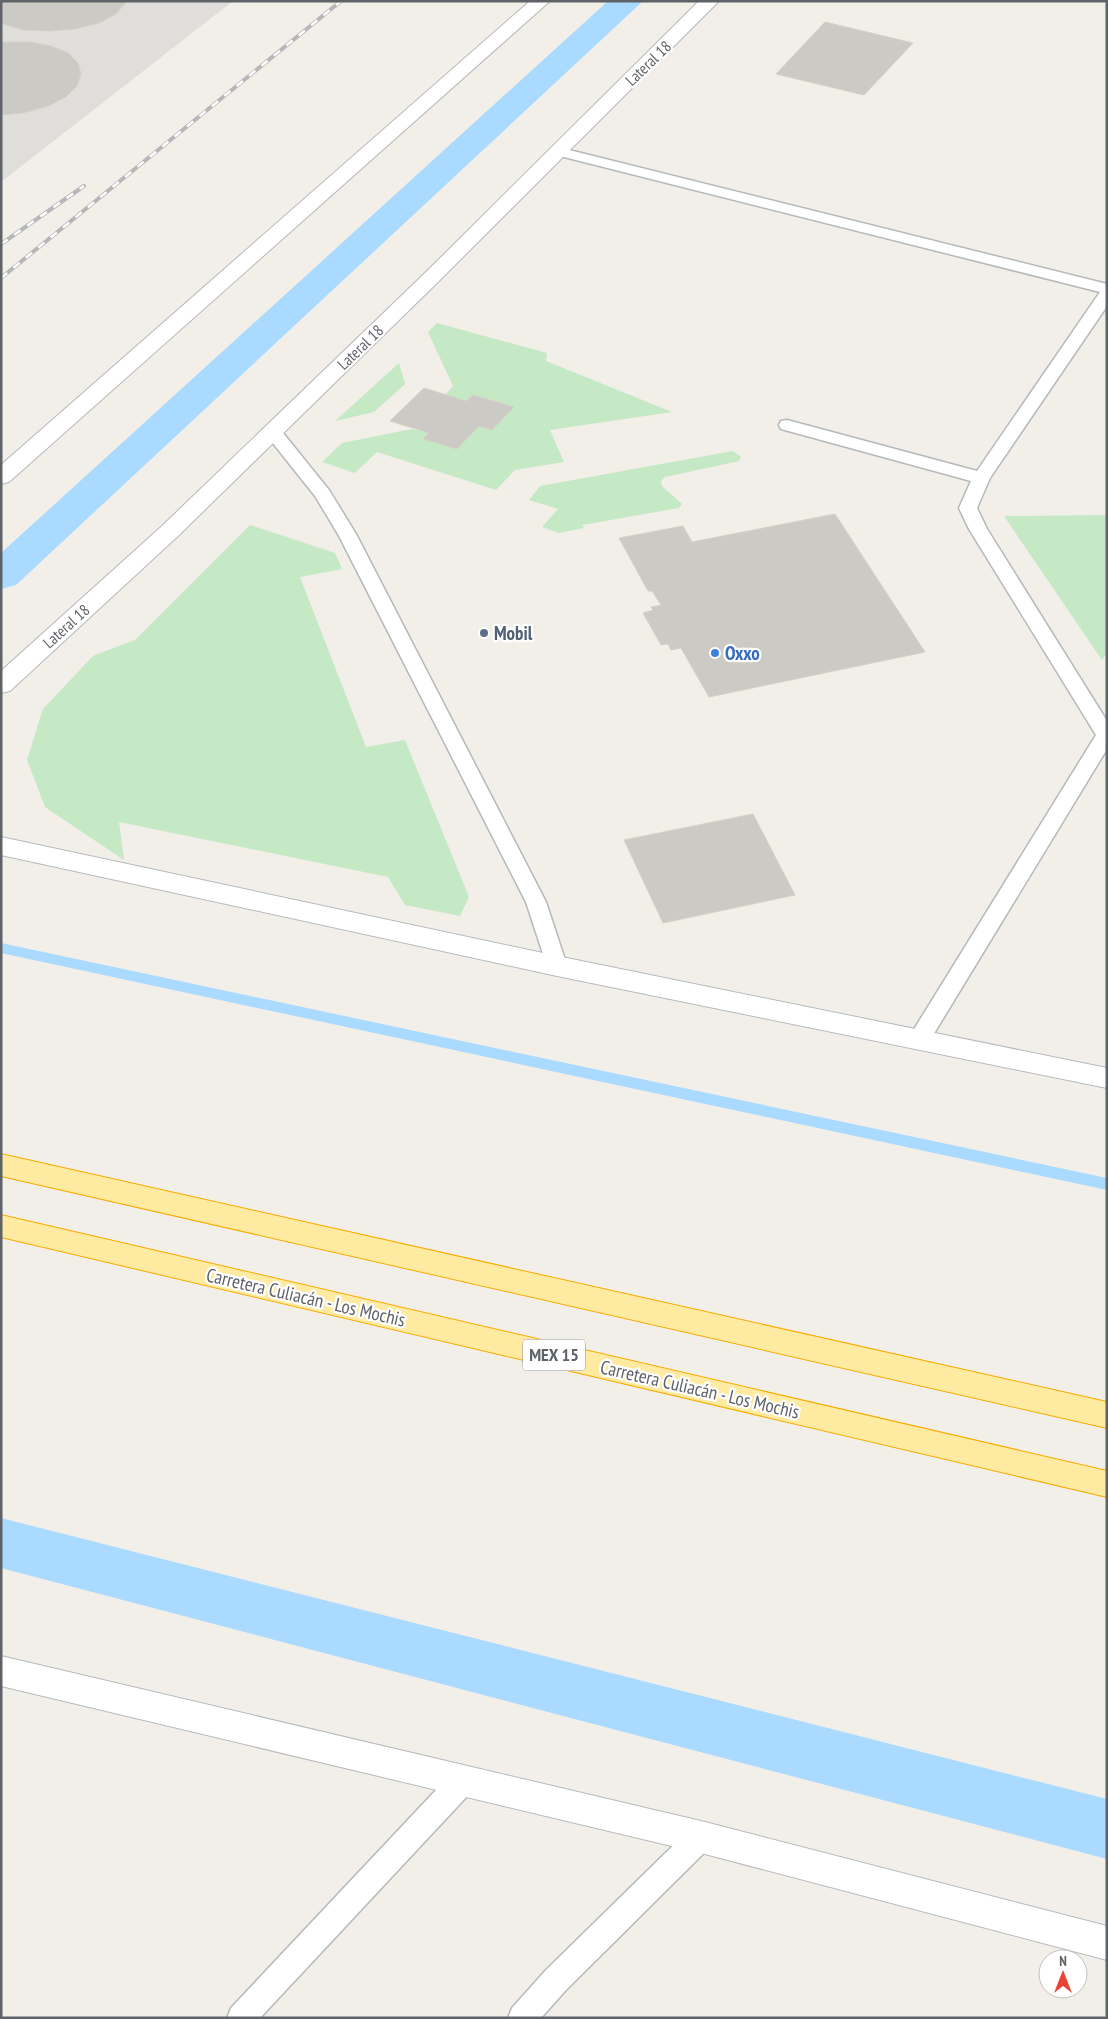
<svg xmlns="http://www.w3.org/2000/svg" width="1108" height="2019" viewBox="0 0 1108 2019" font-family="'PT Sans Narrow',sans-serif">
<style>
.industrial{fill:#e0deda}
.green{fill:#c5e8c5}
.lines{fill:none;stroke-linecap:round;stroke-linejoin:round}
.stream{fill:#aadaff;fill-rule:evenodd}
.canal{fill:#aadaff;fill-rule:evenodd}
.building{fill:#cccac5;stroke:#d6d1c6}
.service-casing{stroke:#b5b8bc;stroke-width:3}
.minor-casing{stroke:#b5b8bc;stroke-width:2}
.tertiary-casing{stroke:#b5b8bc;stroke-width:2}
.secondary-casing{stroke:#b6babf;stroke-width:2}
.trunk-casing{stroke:#f9ab00;stroke-width:2}
.service{fill:#fff;fill-rule:evenodd}
.minor{fill:#fff;fill-rule:evenodd}
.tertiary{fill:#fff;fill-rule:evenodd}
.secondary{fill:#fff;fill-rule:evenodd}
.trunk{fill:#feeaa1;fill-rule:evenodd}
.rail-casing{stroke:#b6b7b8;stroke-width:4}
.rail{stroke:#fff;stroke-width:2.5;stroke-dasharray:8;stroke-linecap:butt}
.service-dot{fill:#5c6f8a;stroke:#fff;stroke-width:2}
.shop-dot{fill:#3f7fe0;stroke:#fff;stroke-width:2}
.labels{text-anchor:middle;stroke-width:4.5;stroke-linejoin:round;paint-order:stroke}
.far-street-label{font-size:16px;fill:#5f6368;stroke:#fff}
.shield{fill:#fff;stroke:#8f9295;stroke-width:1}
.shield-label{font-size:18px;font-weight:bold;fill:#5f6368}
.service-label{font-size:19px;font-weight:bold;fill:#4e5e75;stroke:#fff;text-anchor:start}
.shop-label{font-size:19px;font-weight:bold;fill:#366cbe;stroke:#fff;text-anchor:start}
.street-label{font-size:19px;fill:#5f6368;stroke:#fff}
</style>
<rect width="100%" height="100%" fill="#f1efe8"/>
<path class="industrial" d="M 1,1 L 233,1 L 1,182 Z"/>
<path class="green" d="M 437,323 L 547,353 L 546,361 L 672,412 L 550,430 L 564,462 L 515,470 L 496,490 L 377,452 L 355,473 L 322,462 L 342,443 L 412,429 L 429,433 L 424,439 L 457,449 L 479,426 L 492,430 L 513,408 L 473,395 L 466,401 L 445,395 L 453,386 L 428,332 Z
M 399,363 L 405,384 L 374,412 L 335,421 Z
M 733,451 L 741,457 L 739,461 L 665,477 L 661,481 L 662,486 L 682,504 L 679,508 L 582,525 L 584,528 L 559,533 L 542,527 L 558,509 L 529,500 L 540,486 Z
M 1107,515 L 1107,653 L 1102,660 L 1004,516 Z
M 250,525 L 335,553 L 342,569 L 300,577 L 366,747 L 405,740 L 469,897 L 460,916 L 405,905 L 388,877 L 119,822 L 124,860 L 45,807 L 27,760 L 43,709 L 93,656 L 135,640 Z"/>
<g class="lines">
<path class="stream" d="M 1,943 L 1107,1178 L 1107,1190 L 1,953 Z"/>
<path class="canal" d="M 608,1 L 643,1 L 16,585 L 1,589 L 1,553 Z
M 1,1518 L 1107,1799 L 1107,1859 L 1,1568 Z"/>
</g>
<path class="building" d="M 1,1 L 127,1 L 116,14 L 99,23 L 75,29 L 49,31 L 24,30 L 3,24 Z
M 825,22 L 913,43 L 864,95 L 776,74 Z
M 1,42 L 30,42 L 51,46 L 68,53 L 78,63 L 81,74 L 77,86 L 66,97 L 48,106 L 23,113 L 1,115 Z
M 424,388 L 466,401 L 473,395 L 514,407 L 492,430 L 479,426 L 457,449 L 423,439 L 429,433 L 390,421 Z
M 835,514 L 925,652 L 709,697 L 681,648 L 671,650 L 668,644 L 661,645 L 643,613 L 653,610 L 651,607 L 661,605 L 652,591 L 648,591 L 619,538 L 683,526 L 692,542 Z
M 753,814 L 795,895 L 663,923 L 624,840 Z"/>
<g class="lines">
<g class="service-casing">
<path id="service" d="M 557,147 L 1107,284 L 1107,306 L 990,478 L 977,508 L 987,529 L 1107,721 L 1107,749 L 927,1045 L 919,1047 L 911,1045 L 908,1039 L 1096,735 L 969,529 L 959,508 L 971,481 L 781,429 L 779,425 L 781,421 L 787,420 L 977,471 L 1100,292 L 552,154 L 550,151 Z
M 273,427 L 279,428 L 329,490 L 356,534 L 546,902 L 567,966 L 564,971 L 557,973 L 550,971 L 547,966 L 526,902 L 338,534 L 315,496 L 264,432 L 267,428 Z
M 462,1770 L 472,1773 L 475,1782 L 472,1791 L 260,2018 L 227,2018 L 231,2008 L 452,1773 Z
M 701,1824 L 711,1828 L 715,1837 L 711,1846 L 566,1990 L 541,2018 L 508,2018 L 512,2008 L 546,1970 L 691,1828 Z"/>
</g>
<g class="minor-casing">
<path id="minor" d="M 530,1 L 550,1 L 9,482 L 1,484 L 1,465 Z"/>
</g>
<g class="tertiary-casing">
<path id="tertiary" d="M 699,1 L 719,1 L 439,281 L 178,536 L 10,691 L 1,693 L 1,671 L 162,526 L 425,273 Z"/>
</g>
<g class="secondary-casing">
<path id="secondary" d="M 1,837 L 557,956 L 1107,1068 L 1107,1088 L 557,976 L 1,855 Z
M 1,1656 L 701,1821 L 1107,1926 L 1107,1960 L 701,1853 L 1,1686 Z"/>
</g>
<g class="trunk-casing">
<path id="trunk" d="M 1,1154 L 1107,1402 L 1107,1428 L 1,1176 Z
M 1,1215 L 1107,1471 L 1107,1497 L 1,1237 Z"/>
</g>
<use href="#service" class="service"/>
<use href="#minor" class="minor"/>
<use href="#tertiary" class="tertiary"/>
<use href="#secondary" class="secondary"/>
<use href="#trunk" class="trunk"/>
<g class="rail-casing">
<path id="rail" d="M 1,244 L 84,186
M 1,278 L 341,1"/>
</g>
<use href="#rail" class="rail"/>
</g>
<circle class="service-dot" cx="484" cy="633" r="5"/>
<circle class="shop-dot" cx="715" cy="653" r="5"/>
<g class="labels">
<g class="far-street-label">
<text transform="translate(648 63) rotate(-44)" y="6">Lateral 18</text>
<text transform="translate(360 347) rotate(-44)" y="6">Lateral 18</text>
<text transform="translate(66 626) rotate(-42)" y="6">Lateral 18</text>
</g>
<rect class="shield" x="523" y="1339.5" width="62" height="31" rx="4"/>
<g class="shield-label">
<text x="554" y="1361">MEX 15</text>
</g>
<g class="service-label">
<text x="494" y="640">Mobil</text>
</g>
<g class="shop-label">
<text x="725" y="660">Oxxo</text>
</g>
<g class="street-label">
<text transform="translate(306 1297) rotate(13)" y="7">Carretera Culiacán - Los Mochis</text>
<text transform="translate(700 1389) rotate(13)" y="7">Carretera Culiacán - Los Mochis</text>
</g>
</g>
<rect width="1108" height="2019" fill="none" stroke="#5f6368" stroke-width="5"/>
<g transform="translate(1063 1974)"><circle r="24" fill="#ffffff" stroke="#bfc1c3"/>
<path d="M0-4L9 19L0 12L-9 19Z" fill="#ea4335"/>
<text y="-8" font-size="14" font-weight="bold" text-anchor="middle" fill="#5f6368">N</text>
</g>
</svg>
